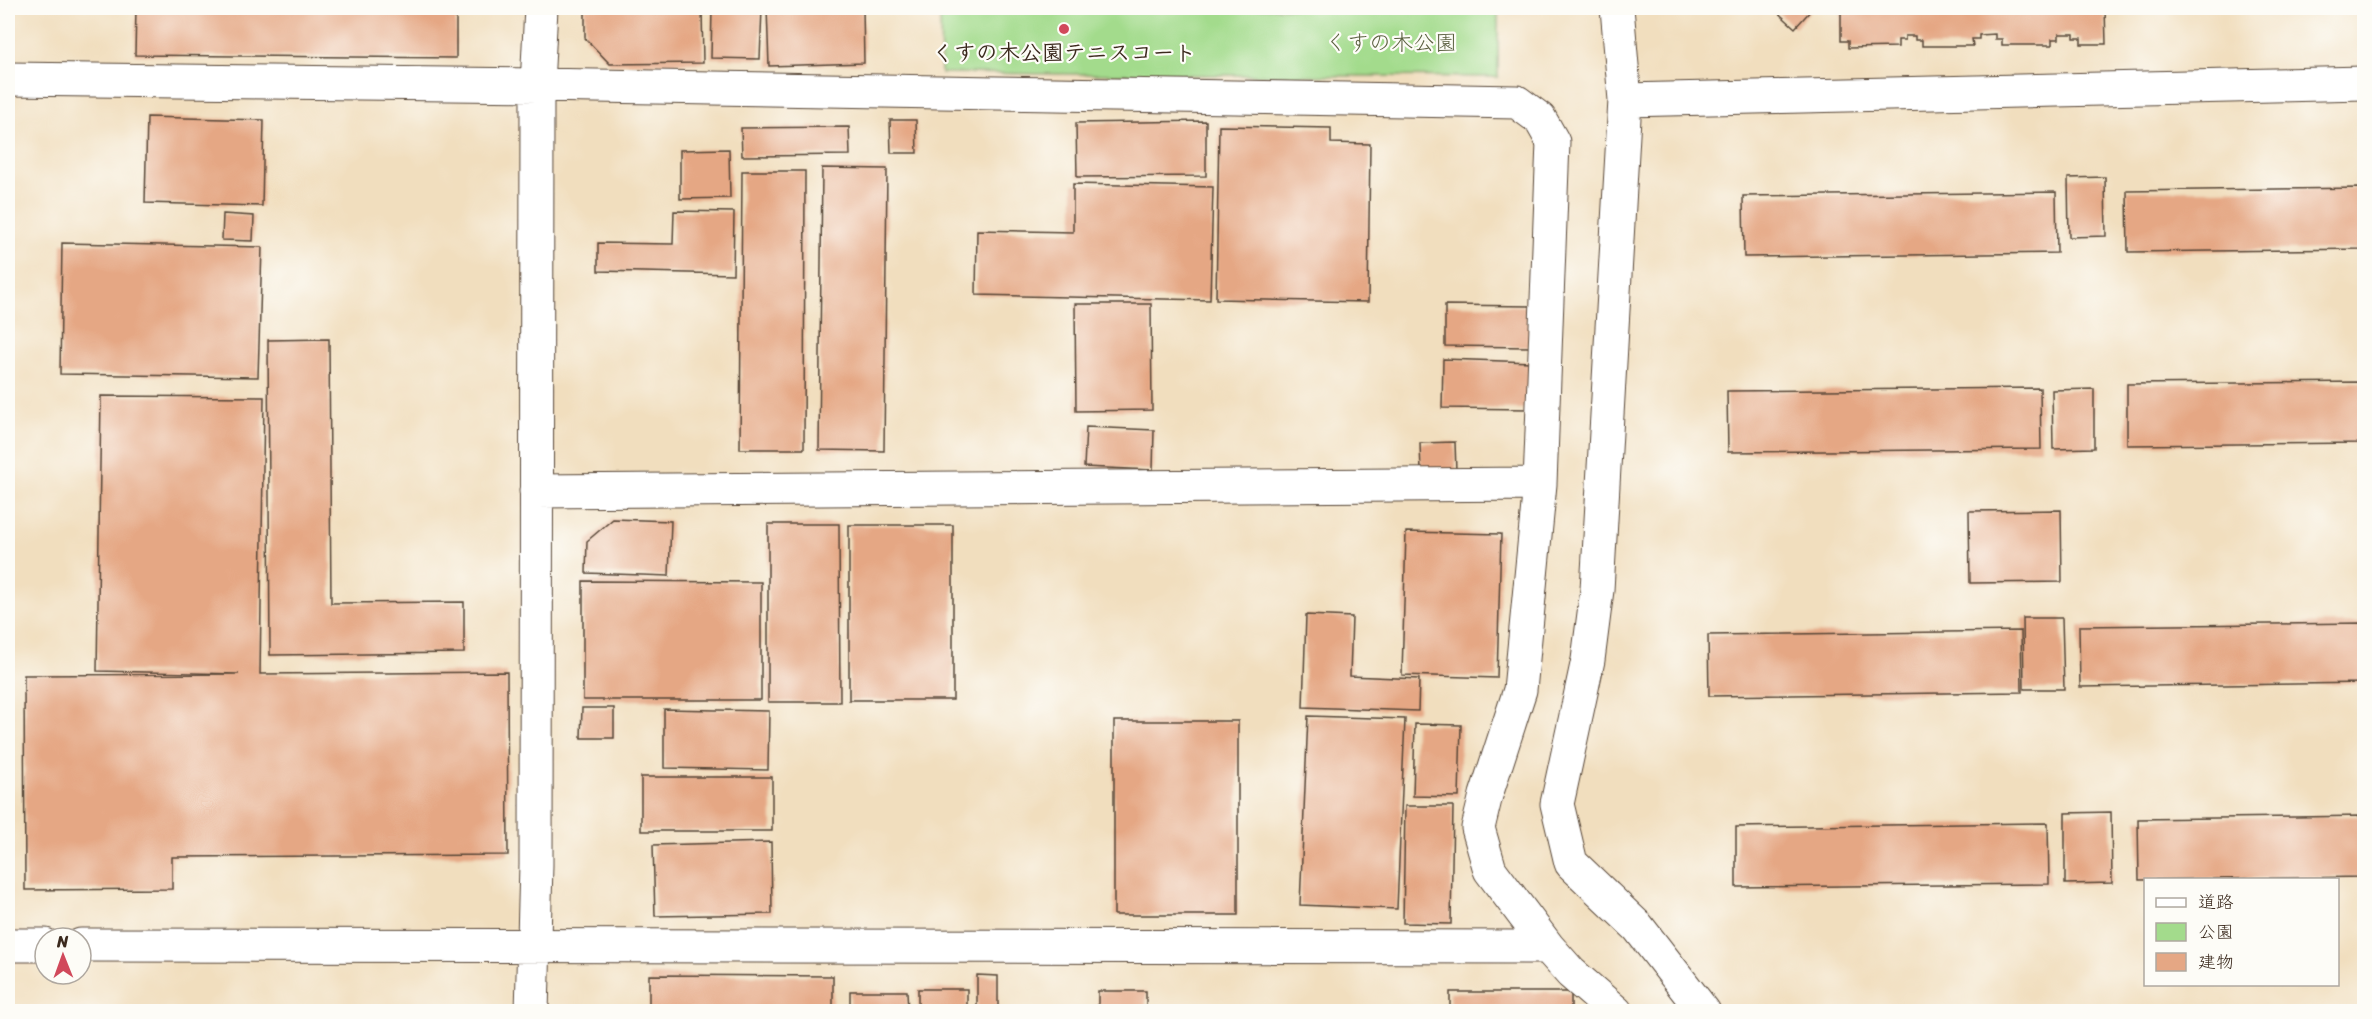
<svg xmlns="http://www.w3.org/2000/svg" width="2372" height="1019" viewBox="0 0 2372 1019" font-family="Sriracha,'Klee One',sans-serif">
<style>
.green{fill:#a3db8c;stroke:#6f8255;stroke-width:1.5}
.building{fill:#e5a784}
.lines{fill:none;stroke-linecap:round;stroke-linejoin:round}
.minor-casing{stroke:#564536;stroke-width:35}
.minor{stroke:#fff;stroke-width:33}
.poi-dot{fill:#d1495b;stroke:#fdfcf7;stroke-width:2}
.labels{text-anchor:middle;stroke-width:4.5;stroke-linejoin:round;paint-order:stroke}
.park-label{font-size:22px;fill:#5a5f3f;stroke:#fdfcf7}
.poi-label{font-size:22px;font-weight:bold;fill:#3b2a1e;stroke:#fdfcf7}
</style>
<rect width="100%" height="100%" fill="#fdfcf7"/>
<filter id="ink" filterUnits="userSpaceOnUse"><feTurbulence type="fractalNoise" baseFrequency=".0167" numOctaves="2"/><feDisplacementMap in="SourceGraphic" scale="12" xChannelSelector="R" yChannelSelector="G"/><feConvolveMatrix kernelMatrix="1 2 1 2 8 2 1 2 1" color-interpolation-filters="sRGB"/></filter>
<filter id="wash" filterUnits="userSpaceOnUse"><feTurbulence type="fractalNoise" baseFrequency=".008" numOctaves="4" result="noise"/><feDisplacementMap in="SourceGraphic" scale="24" xChannelSelector="R" yChannelSelector="G"/><feGaussianBlur stdDeviation="1.35" result="paint"/><feColorMatrix in="noise" values="0 0 0 0 0 0 0 0 0 0 0 0 0 0 0 0 0 1.4 0 .05"/><feComposite in="paint" operator="in"/></filter>
<g filter="url(#wash)">
<rect width="100%" height="100%" fill="#f1debe"/>
<path class="green" d="M 940,8 L 1498,8 L 1498,77 L 941,73 Z"/>
<g id="blocks">
<path class="building" d="M 136,8 L 456,8 L 456,58 L 135,55 Z
M 585,8 L 702,8 L 703,63 L 610,64 L 585,38 Z
M 712,8 L 762,8 L 760,59 L 711,58 Z
M 767,8 L 863,8 L 864,63 L 769,66 Z
M 1773,8 L 1813,8 L 1795,28 Z
M 1841,8 L 1905,8 L 1905,11 L 1915,11 L 1915,8 L 1979,8 L 1979,10 L 1995,10 L 1995,8 L 2059,8 L 2059,9 L 2105,8 L 2106,44 L 2081,44 L 2081,38 L 2074,38 L 2074,34 L 2059,34 L 2059,39 L 2052,39 L 2052,45 L 2002,45 L 2002,39 L 1995,39 L 1995,34 L 1979,35 L 1979,39 L 1972,39 L 1973,46 L 1922,46 L 1922,40 L 1915,40 L 1915,36 L 1905,36 L 1905,40 L 1898,40 L 1898,47 L 1848,48 L 1848,41 L 1841,41 Z
M 147,117 L 264,120 L 262,206 L 145,203 Z
M 890,120 L 916,120 L 917,153 L 891,153 Z
M 1206,121 L 1206,176 L 1077,177 L 1076,123 Z
M 1219,126 L 1331,128 L 1331,143 L 1370,144 L 1368,302 L 1216,299 Z
M 849,127 L 850,155 L 742,156 L 741,128 Z
M 729,149 L 730,198 L 680,199 L 680,150 Z
M 822,168 L 887,169 L 884,451 L 819,450 Z
M 742,171 L 805,171 L 804,449 L 740,449 Z
M 2105,177 L 2106,236 L 2069,237 L 2068,178 Z
M 1073,184 L 1213,187 L 1210,300 L 976,295 L 977,230 L 1073,232 Z
M 2364,188 L 2364,249 L 2128,252 L 2127,191 Z
M 2056,192 L 2057,253 L 1744,257 L 1743,196 Z
M 674,211 L 734,212 L 733,274 L 598,271 L 598,243 L 673,244 Z
M 223,214 L 254,216 L 253,241 L 222,240 Z
M 62,243 L 262,247 L 258,377 L 60,374 Z
M 1075,304 L 1151,304 L 1152,410 L 1076,411 Z
M 1445,305 L 1531,306 L 1530,347 L 1445,346 Z
M 329,339 L 331,603 L 464,602 L 464,653 L 270,655 L 268,340 Z
M 1443,359 L 1532,362 L 1530,409 L 1442,408 Z
M 2364,382 L 2364,443 L 2127,445 L 2127,384 Z
M 2040,388 L 2041,449 L 1728,452 L 1727,391 Z
M 2094,389 L 2094,448 L 2053,449 L 2052,390 Z
M 101,396 L 264,397 L 260,674 L 507,672 L 508,855 L 172,857 L 172,889 L 25,890 L 24,675 L 239,674 L 97,671 Z
M 1086,427 L 1154,430 L 1153,470 L 1084,467 Z
M 1455,442 L 1456,471 L 1421,472 L 1420,443 Z
M 2061,510 L 2062,582 L 1970,583 L 1969,511 Z
M 613,519 L 671,521 L 669,576 L 586,573 L 587,541 Z
M 768,524 L 839,524 L 840,702 L 768,702 Z
M 849,525 L 953,525 L 953,700 L 849,700 Z
M 1406,532 L 1501,534 L 1497,678 L 1402,675 Z
M 583,581 L 761,582 L 761,700 L 583,700 Z
M 1306,615 L 1352,617 L 1350,676 L 1419,679 L 1418,711 L 1303,707 Z
M 2023,618 L 2062,618 L 2064,689 L 2024,689 Z
M 2364,623 L 2364,683 L 2080,687 L 2079,626 Z
M 2021,631 L 2022,692 L 1709,696 L 1708,635 Z
M 582,708 L 614,708 L 614,738 L 581,738 Z
M 664,709 L 769,711 L 768,770 L 664,768 Z
M 1308,716 L 1405,719 L 1397,909 L 1300,905 Z
M 1114,721 L 1238,721 L 1238,915 L 1114,915 Z
M 1415,724 L 1461,725 L 1459,797 L 1413,796 Z
M 641,777 L 772,777 L 772,831 L 641,831 Z
M 1405,806 L 1453,806 L 1451,924 L 1403,923 Z
M 2111,812 L 2112,883 L 2065,884 L 2065,813 Z
M 2364,816 L 2364,877 L 2139,880 L 2138,819 Z
M 2048,823 L 2049,884 L 1736,887 L 1736,827 Z
M 771,842 L 772,914 L 655,916 L 653,845 Z
M 649,975 L 833,976 L 833,1012 L 649,1012 Z
M 977,975 L 998,976 L 998,1012 L 977,1012 Z
M 918,989 L 967,989 L 967,1012 L 918,1012 Z
M 850,991 L 907,991 L 908,1012 L 850,1012 Z
M 1098,991 L 1146,991 L 1146,1012 L 1098,1012 Z
M 1450,992 L 1571,992 L 1571,1012 L 1450,1012 Z"/>
</g>
</g>
<g filter="url(#ink)">
<use href="#blocks" fill-opacity="0" stroke="#564536" stroke-width="1.5"/>
<g class="lines">
<g class="minor-casing">
<path id="minor" d="M 1617,8 L 1625,100 L 1597,590 L 1588,660 L 1557,804 L 1571,863 L 1638,927 L 1704,1012
M 8,79 L 537,85 L 1517,102 L 1540,119 L 1553,142 L 1540,484 L 1520,690 L 1486,795 L 1478,828 L 1490,870 L 1548,947 L 1571,973 L 1616,1012
M 1625,100 L 2364,83
M 536,491 L 1540,484
M 8,945 L 45,945
M 81,945 L 1548,947
M 532,1012 L 536,865 L 537,85 L 541,8"/>
</g>
<use href="#minor" class="minor"/>
</g>
</g>
<circle class="poi-dot" cx="1064" cy="29" r="6"/>
<g class="labels">
<g class="park-label">
<text x="1391" y="50">くすの木公園</text>
</g>
<g class="poi-label">
<text x="1064" y="60">くすの木公園テニスコート</text>
</g>
</g>
<rect width="2372" height="1019" fill="none" stroke="#fdfcf7" stroke-width="30"/>
<rect x="2144" y="878" width="195" height="108" fill="#fdfcf7" stroke="#afa8a0" stroke-width="1.5"/>
<rect x="2156" y="898" width="30" height="9" fill="#ffffff" stroke="#afa8a0" stroke-width="1.5"/>
<text x="2198" y="908" font-size="18" fill="#3b2a1e">道路</text>
<rect x="2156" y="923" width="30" height="18" fill="#a3db8c" stroke="#afa8a0" stroke-width="1.5"/>
<text x="2198" y="938" font-size="18" fill="#3b2a1e">公園</text>
<rect x="2156" y="953" width="30" height="18" fill="#e5a784" stroke="#afa8a0" stroke-width="1.5"/>
<text x="2198" y="968" font-size="18" fill="#3b2a1e">建物</text>
<g transform="translate(63 956) rotate(359)"><circle r="28" fill="#fdfcf7" stroke="#afa8a0" stroke-width="1.5"/>
<path d="M0-4.5L10 22L0 15L-10 22Z" fill="#d1495b"/>
<text y="-9" font-size="16" font-weight="bold" text-anchor="middle" fill="#3b2a1e">N</text>
</g>
</svg>
